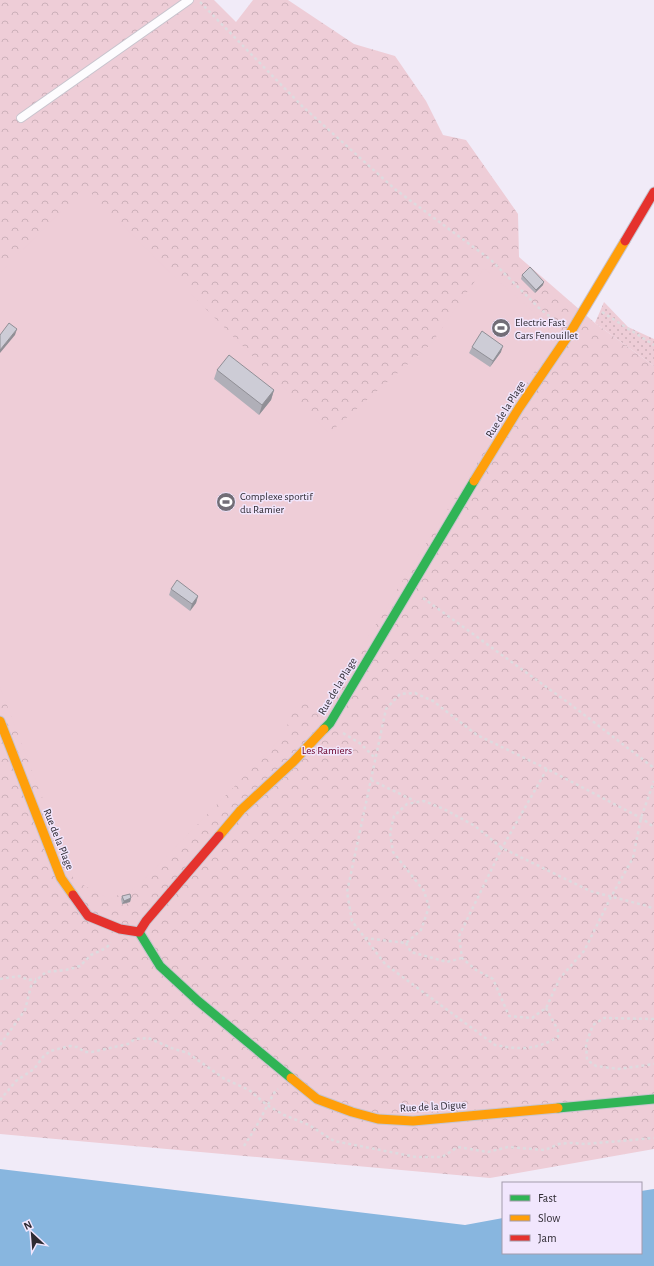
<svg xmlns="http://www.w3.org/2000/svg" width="654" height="1266" viewBox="0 0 654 1266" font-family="'Alegreya Sans',sans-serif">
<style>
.grass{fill:url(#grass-dots)}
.forest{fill:url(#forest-crowns)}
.garden{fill:#eecdd7}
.water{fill:#88b6df}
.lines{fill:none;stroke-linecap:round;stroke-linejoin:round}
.lane-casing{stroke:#c8c4ce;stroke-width:10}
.fast-casing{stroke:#c8c4ce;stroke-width:11}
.slow-casing{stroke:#c8c4ce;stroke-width:11}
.jam-casing{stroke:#c8c4ce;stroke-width:11}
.path{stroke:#dddbdf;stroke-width:2.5;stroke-dasharray:3 3;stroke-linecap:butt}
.lane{stroke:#fdfcfe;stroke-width:8}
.fast{stroke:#30b455;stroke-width:9}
.slow{stroke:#ff9f0a;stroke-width:9}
.jam{stroke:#e5322d;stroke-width:9}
.wall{fill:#b0afb8}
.shaded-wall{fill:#908f96}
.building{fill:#cdccd6;stroke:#908f96}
.labels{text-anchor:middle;stroke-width:3;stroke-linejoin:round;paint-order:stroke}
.poi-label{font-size:11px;fill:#2e2a32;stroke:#f1e6fd;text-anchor:start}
.street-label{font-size:11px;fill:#2e2a32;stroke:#f1e6fd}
.park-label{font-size:11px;fill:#680027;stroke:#f1e6fd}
</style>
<defs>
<pattern id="grass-dots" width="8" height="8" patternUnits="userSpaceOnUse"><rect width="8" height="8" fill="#eecdd7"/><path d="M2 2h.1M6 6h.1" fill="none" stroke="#ccb0b9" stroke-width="1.8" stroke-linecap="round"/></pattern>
<pattern id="forest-crowns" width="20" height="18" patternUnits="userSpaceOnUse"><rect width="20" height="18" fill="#eecdd7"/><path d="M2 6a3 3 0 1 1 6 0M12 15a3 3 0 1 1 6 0" fill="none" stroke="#ccb0b9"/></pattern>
</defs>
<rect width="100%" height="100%" fill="#f1ebf8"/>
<path class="grass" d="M 604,302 L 628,327 L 654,339 L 654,366 L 595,323 Z"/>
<path class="forest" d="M 0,0 L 214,0 L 236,22 L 253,0 L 288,0 L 354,44 L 395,56 L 426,101 L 443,135 L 466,140 L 518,214 L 519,257 L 595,323 L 654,366 L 654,1149 L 490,1178 L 0,1134 Z"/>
<path class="garden" d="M 85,187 L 329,433 L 431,344 L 484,268 L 548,325 L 550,347 L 408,572 L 325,707 L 304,699 L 293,711 L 283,736 L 137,887 L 109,899 L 74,880 L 0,687 L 0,273 Z"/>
<path class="water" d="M 0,1169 L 465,1225 L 503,1218 L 503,1253 L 641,1253 L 641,1191 L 654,1189 L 654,1266 L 0,1266 Z"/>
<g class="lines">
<g class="lane-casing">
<path id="lane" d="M 21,118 L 189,0"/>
</g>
<g class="fast-casing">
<path id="fast" d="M 324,729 L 330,723 L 474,481
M 139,932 L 160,966 L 198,1001 L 291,1078
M 558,1108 L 654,1099"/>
</g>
<g class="slow-casing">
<path id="slow" d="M 474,481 L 519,408 L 570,333 L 625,241
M 0,721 L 61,878 L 73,895
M 219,836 L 241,810 L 293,762 L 324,729
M 291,1078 L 317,1099 L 352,1112 L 378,1119 L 413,1121 L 558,1108"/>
</g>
<g class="jam-casing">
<path id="jam" d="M 625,241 L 654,192
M 73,895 L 88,916 L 120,929 L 139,932
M 139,932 L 146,921 L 219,836"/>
</g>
<path class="path" d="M 200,2 L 302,106 L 396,190 L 491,260 L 540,309 L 557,322
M 602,312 L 654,345
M 423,598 L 570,704 L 654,768
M 343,733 L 361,744 L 375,758
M 547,769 L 502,848 L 459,936 L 462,958 L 476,970 L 493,979 L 509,1016 L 532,1018 L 546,1008 L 560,978 L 584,951 L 611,897 L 633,858 L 641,818 L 654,781
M 371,780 L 415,801
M 365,938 L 406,943 L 421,930 L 429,907 L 424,891 L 393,852 L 390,833 L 394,816 L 407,804 L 424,801 L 444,809 L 475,826 L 502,848 L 590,891 L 647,906 L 654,909
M 406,943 L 411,952 L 447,962 L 462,958
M 0,979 L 19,976 L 29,980 L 36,979
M 546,1008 L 558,1030 L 558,1037 C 535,1050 521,1050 495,1045 L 385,964 L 352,921 L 347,892 L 386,709 L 400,694 L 415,693 L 433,701 L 477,735 L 547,769 L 641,818 L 654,827
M 654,1019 L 604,1018 L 593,1025 L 586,1044 L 587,1060 L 596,1066 L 619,1069 L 654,1064
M 0,1045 L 25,1010 L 31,986 L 39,978 L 46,972 L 66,970 L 80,966 L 91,955 L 106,948 L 111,943
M 0,1100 L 16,1081 L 34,1069 L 43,1057 L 50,1051 L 70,1046 L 77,1047 L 85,1052 L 92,1052 L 128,1044 L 135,1039 L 148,1038 L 174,1049 L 188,1053 L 223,1078 L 249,1090 L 267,1105 L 284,1115 L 309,1125 L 334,1141 L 416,1157 L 442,1157 L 458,1147 L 488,1152 L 508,1147 L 545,1150 L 559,1144 L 571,1143 L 586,1144 L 654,1138
M 244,1146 L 256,1127 L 274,1093 L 278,1089"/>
<use href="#lane" class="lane"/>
<use href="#fast" class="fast"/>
<use href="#slow" class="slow"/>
<use href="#jam" class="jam"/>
</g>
<path class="wall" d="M 522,275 L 543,285 L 535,293 L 521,279 Z
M 472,347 L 501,352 L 490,367 L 469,353 Z
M 217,370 L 274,390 L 271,400 L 259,415 L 214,379 Z
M 171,589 L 198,596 L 196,603 L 190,611 L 169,595 Z
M 122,896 L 131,898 L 130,902 L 122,904 L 121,899 Z"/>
<path class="shaded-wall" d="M 544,282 L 543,285 L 535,293 L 536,290 Z
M 17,329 L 15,335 L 0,353 L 0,350 Z
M 503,346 L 501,352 L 490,367 L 493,361 Z
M 274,390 L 271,400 L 259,415 L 262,405 Z
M 198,596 L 196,603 L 190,611 L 192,604 Z
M 131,898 L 130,902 L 122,904 L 124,901 Z"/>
<path class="building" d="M 530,267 L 544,282 L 536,290 L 522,275 Z
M 9,323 L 17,329 L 0,350 L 0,335 Z
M 482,331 L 503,346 L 493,361 L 472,347 Z
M 229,355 L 274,390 L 262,405 L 217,370 Z
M 177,580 L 198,596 L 192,604 L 171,589 Z
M 130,894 L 131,898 L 124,901 L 122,896 Z"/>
<defs>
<g id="stadium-disc" transform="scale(1)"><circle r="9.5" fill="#726e77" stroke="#f1e6fd"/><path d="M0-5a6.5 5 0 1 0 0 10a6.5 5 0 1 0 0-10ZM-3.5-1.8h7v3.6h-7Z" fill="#fff"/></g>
</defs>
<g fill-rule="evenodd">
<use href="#stadium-disc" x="501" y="328"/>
<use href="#stadium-disc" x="226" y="502"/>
</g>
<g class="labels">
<g class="poi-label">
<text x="515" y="326">Electric Fast<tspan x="515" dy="13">Cars Fenouillet</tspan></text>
<text x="240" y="500">Complexe sportif<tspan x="240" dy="13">du Ramier</tspan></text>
</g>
<g class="street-label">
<text transform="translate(505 409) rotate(-58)" y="4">Rue de la Plage</text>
<text transform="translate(337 686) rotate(-59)" y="4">Rue de la Plage</text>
<text transform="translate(59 839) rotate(68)" y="4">Rue de la Plage</text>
<text transform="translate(433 1106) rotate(-3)" y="4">Rue de la Digue</text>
</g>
<g class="park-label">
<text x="327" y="754">Les Ramiers</text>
</g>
</g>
<rect x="502" y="1182" width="140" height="72" fill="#f1e6fd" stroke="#a39bac"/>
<rect x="510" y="1195" width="20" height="6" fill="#30b455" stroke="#a39bac"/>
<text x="538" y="1202" font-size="12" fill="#2e2a32">Fast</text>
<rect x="510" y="1215" width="20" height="6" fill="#ff9f0a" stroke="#a39bac"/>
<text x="538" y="1222" font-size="12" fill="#2e2a32">Slow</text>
<rect x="510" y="1235" width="20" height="6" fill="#e5322d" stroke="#a39bac"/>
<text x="538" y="1242" font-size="12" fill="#2e2a32">Jam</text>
<g transform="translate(32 1234) rotate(334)" stroke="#f1e6fd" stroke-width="3" paint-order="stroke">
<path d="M0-3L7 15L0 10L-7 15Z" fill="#2e2a32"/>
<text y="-6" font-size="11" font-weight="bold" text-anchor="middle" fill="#2e2a32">N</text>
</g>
</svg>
